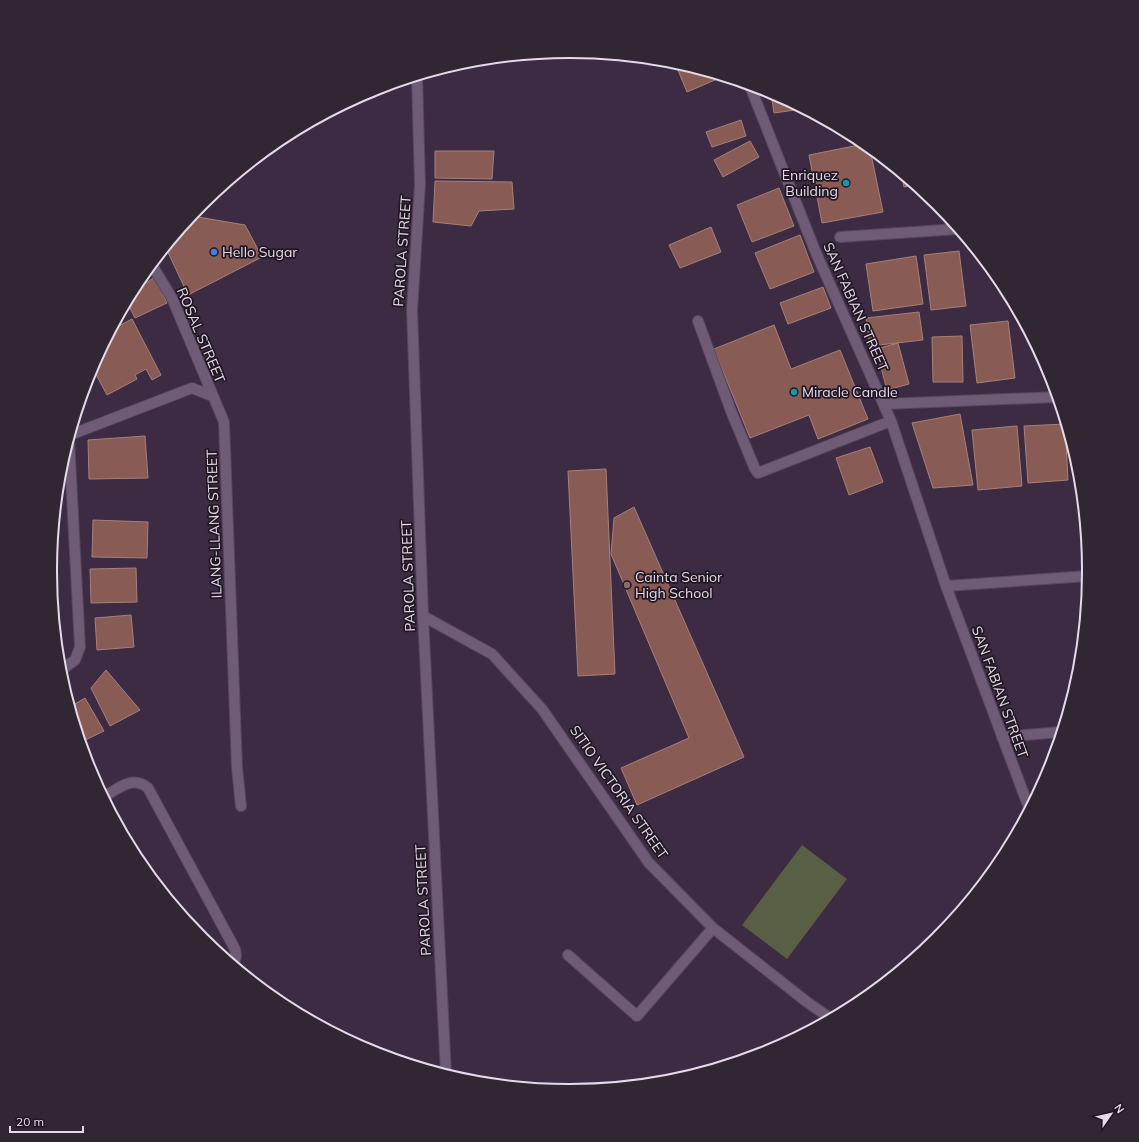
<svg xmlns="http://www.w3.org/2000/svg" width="1139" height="1142" viewBox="0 0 1139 1142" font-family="Mulish,sans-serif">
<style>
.pitch{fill:#595f44}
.building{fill:#885c55;stroke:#a78079}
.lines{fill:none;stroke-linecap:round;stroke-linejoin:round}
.minor-casing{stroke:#56475c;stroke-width:12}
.minor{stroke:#6f5b76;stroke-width:10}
.culture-dot{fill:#0f9aa8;stroke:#201723;stroke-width:1.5}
.shop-dot{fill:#3f7fe0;stroke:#201723;stroke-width:1.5}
.education-dot{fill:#8d6e63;stroke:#201723;stroke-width:1.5}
.labels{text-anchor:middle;stroke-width:3.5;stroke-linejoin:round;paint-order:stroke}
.poi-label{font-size:14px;fill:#e5daea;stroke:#201723;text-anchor:start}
.street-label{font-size:14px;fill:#e5daea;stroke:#201723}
.rim{fill:none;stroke:#e5daea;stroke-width:2}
</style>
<rect width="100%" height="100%" fill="#3d2b44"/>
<path class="pitch" d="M 802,845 L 847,879 L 787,959 L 742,925 Z"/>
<path class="building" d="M 675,63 L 722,77 L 687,92 Z
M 771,93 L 795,105 L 795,110 L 774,113 Z
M 741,120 L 746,136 L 712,147 L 706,132 Z
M 750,141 L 759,157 L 723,177 L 714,160 Z
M 864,144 L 870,149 L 883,212 L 822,223 L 809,155 Z
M 435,151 L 494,151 L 492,179 L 435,178 Z
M 902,175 L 914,185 L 904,187 Z
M 435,181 L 512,182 L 514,209 L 479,211 L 471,226 L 433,222 Z
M 779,188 L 794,226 L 752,242 L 737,205 Z
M 192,216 L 245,225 L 262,257 L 188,295 L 166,248 Z
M 711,227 L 721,252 L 680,268 L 669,245 Z
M 800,235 L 814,272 L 770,289 L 755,253 Z
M 959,251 L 966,306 L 931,310 L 924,255 Z
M 916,256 L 923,304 L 873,311 L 866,264 Z
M 155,277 L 167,303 L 135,318 L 127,302 L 132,292 Z
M 823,287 L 831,308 L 788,324 L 780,303 Z
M 919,312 L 923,340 L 870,346 L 866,318 Z
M 132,319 L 161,375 L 152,380 L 146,369 L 135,375 L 137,379 L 107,395 L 92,367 L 96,364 L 95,362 L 113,329 Z
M 1008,321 L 1015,378 L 977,383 L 970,325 Z
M 774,325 L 791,369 L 840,350 L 868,419 L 818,439 L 809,415 L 750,438 L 714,349 Z
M 962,336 L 963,382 L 933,382 L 932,337 Z
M 898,343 L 909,384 L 887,390 L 876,349 Z
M 960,414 L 973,485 L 933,488 L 912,423 Z
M 1065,424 L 1068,480 L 1028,483 L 1024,426 Z
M 1017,426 L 1022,486 L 978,490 L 972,430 Z
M 145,436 L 148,478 L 89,479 L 88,440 Z
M 870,447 L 883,482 L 849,495 L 836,458 Z
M 606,469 L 615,674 L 578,676 L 568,471 Z
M 634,507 L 744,757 L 637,805 L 621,768 L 689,738 L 611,554 L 614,518 Z
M 93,520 L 148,522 L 147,558 L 92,557 Z
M 136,568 L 137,602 L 91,603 L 90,569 Z
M 131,615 L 134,647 L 97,650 L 95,618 Z
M 106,670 L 140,710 L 110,726 L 91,688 Z
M 85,698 L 104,731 L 81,742 L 70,707 Z"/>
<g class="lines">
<g class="minor-casing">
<path id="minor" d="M 417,77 L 420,184 L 412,310 L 423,616 L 446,1074
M 750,86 L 816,253 L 891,421 L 946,586 L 1029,808
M 840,237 L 958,229
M 152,265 L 172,298 L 224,422 L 237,768 L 241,806
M 698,321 L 731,411 L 755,469 L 758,473 L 891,421
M 884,404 L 1057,397
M 70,435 L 192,388 L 212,396
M 946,586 L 1088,576
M 423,616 L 492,654 L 542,709 L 649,863 L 713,928 L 807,1002 L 830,1018
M 60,671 L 75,660 L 80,647 L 69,440
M 1002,737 L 1061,732
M 104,797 C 118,788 133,775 148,788 L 235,949 L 236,956 L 234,964
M 568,955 L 637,1016 L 713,928"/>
</g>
<use href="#minor" class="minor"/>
</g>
<g class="culture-dot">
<circle cx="846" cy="183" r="4"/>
<circle cx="794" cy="392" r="4"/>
</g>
<circle class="shop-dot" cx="214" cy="252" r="4"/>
<circle class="education-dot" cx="627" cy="585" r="4"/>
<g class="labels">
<g class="poi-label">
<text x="838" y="180" text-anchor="end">Enriquez<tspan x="838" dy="16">Building</tspan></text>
<text x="222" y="257">Hello Sugar</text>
<text x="802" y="397">Miracle Candle</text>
<text x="635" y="582">Cainta Senior<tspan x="635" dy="16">High School</tspan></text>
</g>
<g class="street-label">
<text transform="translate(402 251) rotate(-86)" y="5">PAROLA STREET</text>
<text transform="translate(856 307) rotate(66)" y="5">SAN FABIAN STREET</text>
<text transform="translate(201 335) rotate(67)" y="5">ROSAL STREET</text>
<text transform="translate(214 524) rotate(-92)" y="5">ILANG-LLANG STREET</text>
<text transform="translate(408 576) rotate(-92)" y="5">PAROLA STREET</text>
<text transform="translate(1000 692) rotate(70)" y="5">SAN FABIAN STREET</text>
<text transform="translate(619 792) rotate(55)" y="5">SITIO VICTORIA STREET</text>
<text transform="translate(423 900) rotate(-93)" y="5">PAROLA STREET</text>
</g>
</g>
<path d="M0 0H1139V1142H0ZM569 58H570A512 512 0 0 1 1082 570V572A512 512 0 0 1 570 1084H569A512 512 0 0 1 57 572V570A512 512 0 0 1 569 58Z" fill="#302733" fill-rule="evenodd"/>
<path class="rim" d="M569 58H570A512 512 0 0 1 1082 570V572A512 512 0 0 1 570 1084H569A512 512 0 0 1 57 572V570A512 512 0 0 1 569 58Z"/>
<g transform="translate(1111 1114) rotate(56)" stroke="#201723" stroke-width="3" paint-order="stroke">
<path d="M0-3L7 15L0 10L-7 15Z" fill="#e5daea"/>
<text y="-6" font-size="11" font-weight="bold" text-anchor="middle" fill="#e5daea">N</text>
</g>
<path d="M10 1126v6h73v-6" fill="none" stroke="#e5daea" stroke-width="2"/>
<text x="16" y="1126" font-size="12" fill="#e5daea" stroke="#201723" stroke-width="3" paint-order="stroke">20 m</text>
</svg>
